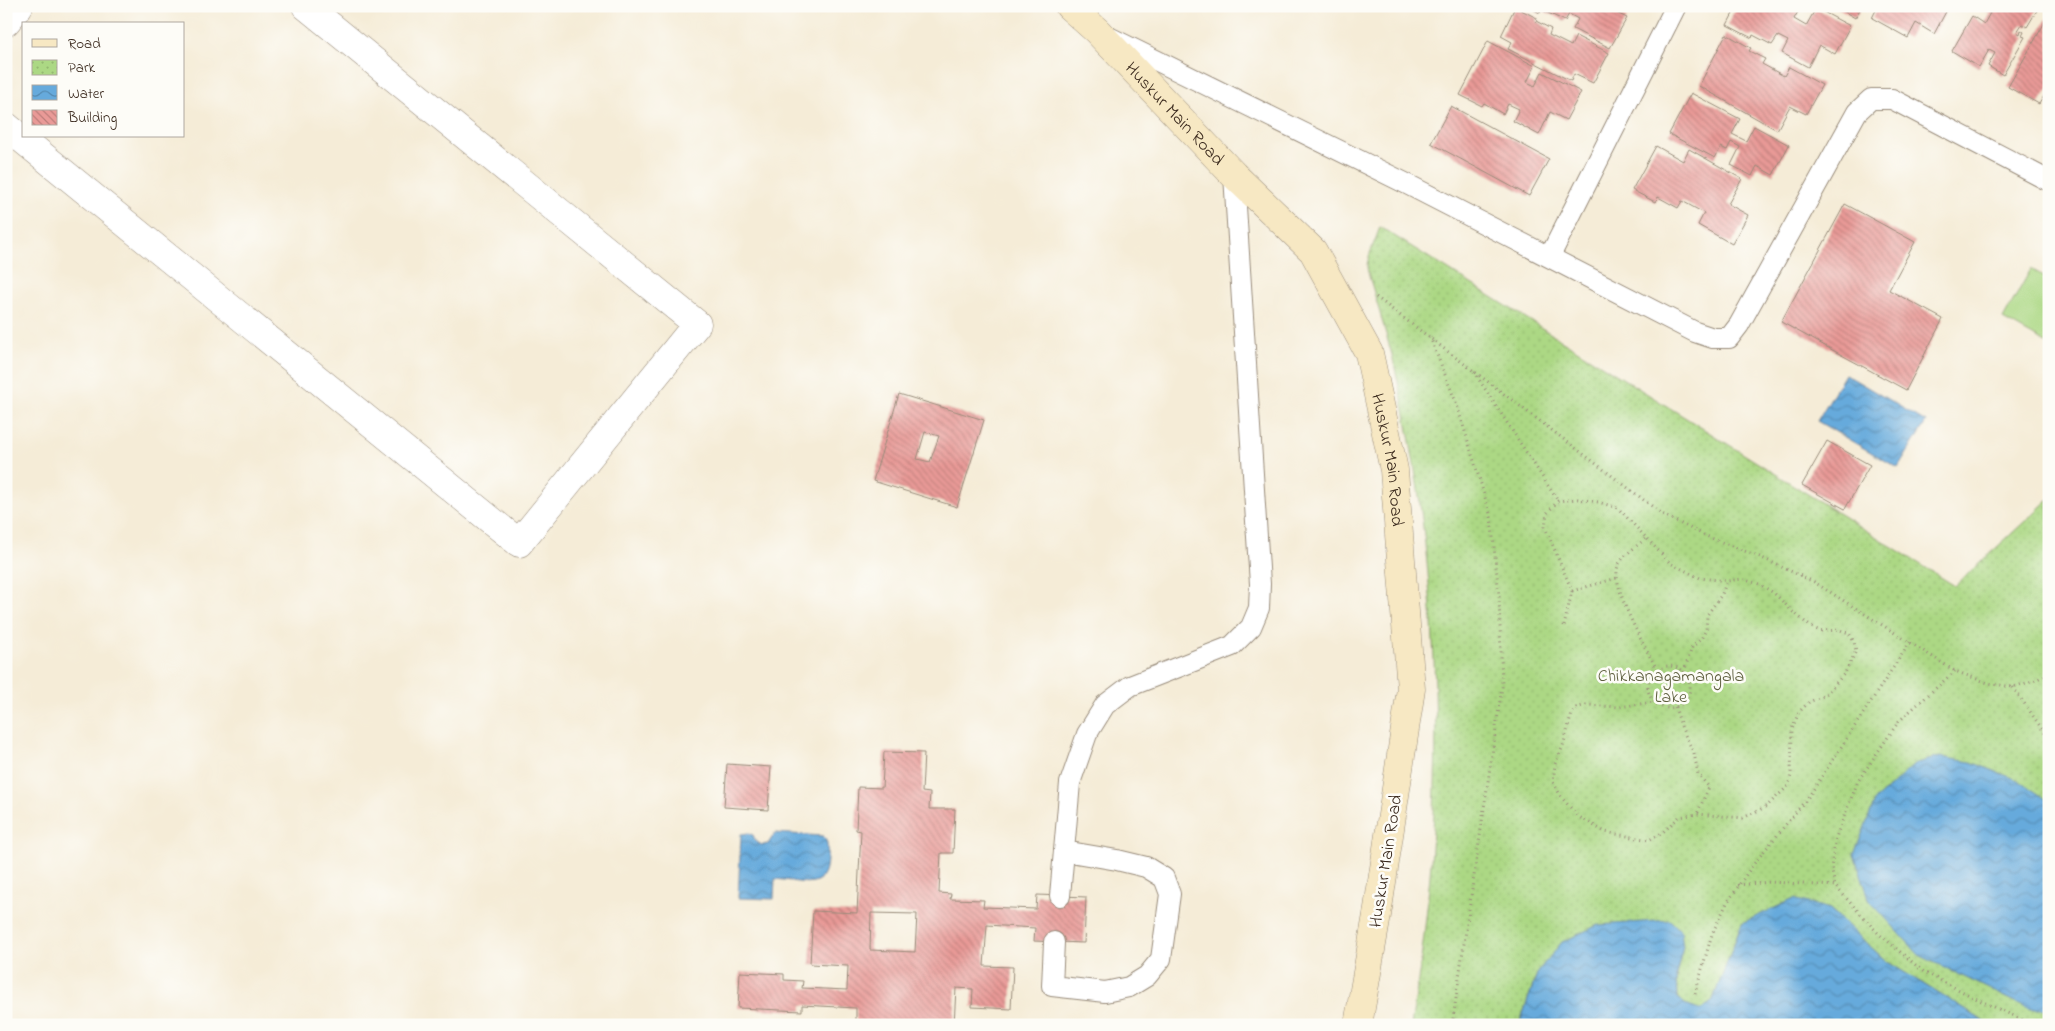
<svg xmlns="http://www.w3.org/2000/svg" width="2055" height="1031" viewBox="0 0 2055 1031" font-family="'Indie Flower',sans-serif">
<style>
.park{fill:url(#park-dots);stroke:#748151}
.pitch{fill:#acd884;stroke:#748151}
.water{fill:url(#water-waves);stroke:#506a7d}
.building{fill:url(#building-back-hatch);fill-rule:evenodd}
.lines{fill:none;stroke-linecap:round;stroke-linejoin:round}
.service-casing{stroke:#988b7a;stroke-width:22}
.minor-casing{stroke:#988b7a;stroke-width:29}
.secondary-casing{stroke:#988b7a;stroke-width:29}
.path{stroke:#988b7a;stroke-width:3;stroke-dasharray:1 4;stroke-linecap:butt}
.service{stroke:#fff;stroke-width:20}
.minor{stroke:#fff;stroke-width:28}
.secondary{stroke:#f7e8c3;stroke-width:28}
.labels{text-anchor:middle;stroke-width:5;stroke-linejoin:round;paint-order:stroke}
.street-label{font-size:18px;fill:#3b2a1e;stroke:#fdfcf7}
.park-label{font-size:18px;fill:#5d5e3d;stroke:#fdfcf7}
</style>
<defs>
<pattern id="park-dots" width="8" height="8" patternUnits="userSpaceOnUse" patternTransform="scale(1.25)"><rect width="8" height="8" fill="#acd884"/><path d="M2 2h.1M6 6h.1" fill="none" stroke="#95ba72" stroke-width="1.8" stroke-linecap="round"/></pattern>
<pattern id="water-waves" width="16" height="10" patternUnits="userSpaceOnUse" patternTransform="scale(1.25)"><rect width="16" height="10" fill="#66aadc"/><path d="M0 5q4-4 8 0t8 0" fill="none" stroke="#558bb2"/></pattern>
<pattern id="building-back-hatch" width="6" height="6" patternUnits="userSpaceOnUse" patternTransform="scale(1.25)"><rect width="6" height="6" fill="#e99a97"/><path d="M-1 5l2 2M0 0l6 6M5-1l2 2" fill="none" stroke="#be7e7b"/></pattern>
</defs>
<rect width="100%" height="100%" fill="#fdfcf7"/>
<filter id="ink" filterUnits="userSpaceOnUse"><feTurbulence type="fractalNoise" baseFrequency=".02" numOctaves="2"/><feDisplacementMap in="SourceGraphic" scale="10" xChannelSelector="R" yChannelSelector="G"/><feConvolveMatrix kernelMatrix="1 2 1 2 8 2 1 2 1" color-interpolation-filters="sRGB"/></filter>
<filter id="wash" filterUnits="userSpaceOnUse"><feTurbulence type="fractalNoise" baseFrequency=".0096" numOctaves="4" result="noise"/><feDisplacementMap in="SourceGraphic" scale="20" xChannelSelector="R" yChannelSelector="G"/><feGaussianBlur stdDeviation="1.12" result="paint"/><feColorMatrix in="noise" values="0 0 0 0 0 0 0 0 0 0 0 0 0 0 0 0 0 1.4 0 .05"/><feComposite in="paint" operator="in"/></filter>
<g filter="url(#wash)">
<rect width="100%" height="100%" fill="#f5ecd7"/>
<path class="park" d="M 1380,227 L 1955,586 L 2049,499 L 2049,1025 L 1994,1025 L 1985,1022 L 1886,961 L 1830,909 L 1742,923 L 1712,1002 L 1700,1011 L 1688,1006 L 1677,998 L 1676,975 L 1683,946 L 1538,971 L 1519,1025 L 1411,1025 C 1439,863 1443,699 1424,535 C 1417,475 1406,414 1392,355 C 1386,333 1379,311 1373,289 C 1371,282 1367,272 1367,265 C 1369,253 1376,239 1380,227 Z"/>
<path class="pitch" d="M 2031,269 L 2049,279 L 2049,345 L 2003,319 Z"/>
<path class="water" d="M 1845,374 L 1926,422 L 1898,468 L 1817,421 Z
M 1940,757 L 1971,762 L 2018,780 L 2049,801 L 2049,1009 L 2030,1009 L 1919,955 L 1870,901 L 1854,854 L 1876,799 L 1916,763 Z
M 749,833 L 753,835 L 756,842 L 762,845 L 768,844 L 775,833 L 823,836 C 829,842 827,851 827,859 C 826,893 801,881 775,879 L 774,899 L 738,898 L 741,834 Z
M 1794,899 L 1830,909 L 1886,961 L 1985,1022 L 1994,1025 L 1519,1025 L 1538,971 L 1562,942 L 1598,925 L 1670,920 L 1681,931 L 1683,946 L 1676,975 L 1677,998 L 1688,1006 L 1700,1010 L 1712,1002 L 1742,923 Z"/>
<g id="blocks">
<path class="building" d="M 1527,6 L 1612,6 L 1610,10 L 1627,18 L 1610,48 L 1573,29 L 1578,19 L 1569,14 L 1565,21 L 1542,10 L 1540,13 Z
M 1737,6 L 1801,6 L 1794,19 L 1806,26 L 1816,8 L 1850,26 L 1835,54 L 1819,45 L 1808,67 L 1782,53 L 1788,41 L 1778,36 L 1772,45 L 1753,35 L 1752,38 L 1727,25 Z
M 1835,6 L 1862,6 L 1855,18 Z
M 1878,6 L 1949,6 L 1934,34 L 1916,23 L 1908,38 L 1872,18 Z
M 1978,6 L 2043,6 L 2042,8 L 2039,7 L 2027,27 L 2022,24 L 2017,32 L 2020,34 L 2021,30 L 2024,32 L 2022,36 L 2025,37 L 2003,75 L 1988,66 L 1995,53 L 1989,50 L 1979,67 L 1952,51 L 1972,16 L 1984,24 L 1990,13 Z
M 1515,7 L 1537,18 L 1536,21 L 1551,29 L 1549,35 L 1571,46 L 1576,36 L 1609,53 L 1593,83 L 1574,74 L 1571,81 L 1508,49 L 1512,42 L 1501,36 Z
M 2049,15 L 2049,88 L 2039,104 L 2008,87 Z
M 1726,34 L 1751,48 L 1749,51 L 1765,59 L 1762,64 L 1784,76 L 1789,67 L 1822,85 L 1806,114 L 1790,106 L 1777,130 L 1699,86 Z
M 1488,41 L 1535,66 L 1527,82 L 1535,86 L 1542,72 L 1581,92 L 1566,120 L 1550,112 L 1539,135 L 1513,121 L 1519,109 L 1508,104 L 1503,114 L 1484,103 L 1482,106 L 1460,95 Z
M 1691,93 L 1740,119 L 1732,134 L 1746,141 L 1754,126 L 1789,145 L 1773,175 L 1757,166 L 1752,176 L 1731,165 L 1740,147 L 1731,142 L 1727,150 L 1721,147 L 1715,158 L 1669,134 Z
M 1451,106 L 1549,159 L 1529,196 L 1431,143 Z
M 1656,146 L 1683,161 L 1689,149 L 1742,179 L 1728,204 L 1748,215 L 1732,244 L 1698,225 L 1704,213 L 1682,201 L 1678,208 L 1658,197 L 1655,202 L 1632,190 Z
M 1845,204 L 1915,242 L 1889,290 L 1943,319 L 1906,390 L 1781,322 Z
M 899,394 L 984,420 L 957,507 L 873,481 ZM 925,432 L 939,436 L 930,462 L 917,459 Z
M 1827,441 L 1870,465 L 1845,509 L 1802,485 Z
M 884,752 L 924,753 L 922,792 L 930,793 L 929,809 L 955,809 L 953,853 L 941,853 L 939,893 L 951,894 L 950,899 L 984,900 L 983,907 L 1036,909 L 1037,895 L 1086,897 L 1084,943 L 1034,941 L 1035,928 L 987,925 L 984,966 L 1013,967 L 1011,1009 L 972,1007 L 973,989 L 956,988 L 954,1025 L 856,1024 L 856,1008 L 802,1005 L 802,1011 L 738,1008 L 740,972 L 784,974 L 784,980 L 803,981 L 802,988 L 847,990 L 848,966 L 810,964 L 813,911 L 857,913 L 861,831 L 856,830 L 858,787 L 882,788 ZM 871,913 L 917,914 L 915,952 L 870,950 Z
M 727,764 L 771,767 L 768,810 L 724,807 Z"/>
</g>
</g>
<g filter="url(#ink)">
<use href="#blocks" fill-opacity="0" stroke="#988b7a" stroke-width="1"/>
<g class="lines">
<g class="service-casing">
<path id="service" d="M 1109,37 L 1405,183 L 1695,332 L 1713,338 L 1729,338 L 1739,325 L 1857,112 L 1871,99 L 1892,99 L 2049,181
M 1550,256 L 1676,6
M 1060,896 L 1070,783 L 1087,734 L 1105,705 L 1130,686 L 1232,646 L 1251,627 L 1259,608 L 1260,584 L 1234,175
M 1054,942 L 1052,986 L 1105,992 L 1129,987 L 1147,976 L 1161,959 L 1170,894 L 1164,878 L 1146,867 L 1117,860 L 1064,851"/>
</g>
<g class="minor-casing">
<path id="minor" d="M 6,22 L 19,6
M 6,126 L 519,543 L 697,324 L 306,6"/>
</g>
<g class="secondary-casing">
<g id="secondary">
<path id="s1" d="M 1069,6 L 1097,31 L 1234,175 L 1313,251 L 1369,353 L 1394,470 L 1411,689 L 1377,915 L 1358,1025"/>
</g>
</g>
<path class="path" d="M 1376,297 L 1665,516 L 1706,536 L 1760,557 L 1814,582 L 1955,671 L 1988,683 L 2013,687 L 2036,680 L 2049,673
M 1430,337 L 1457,405 L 1491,517 L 1499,595 L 1502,687 L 1452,1025
M 1474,372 L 1558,501
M 1645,539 C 1637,546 1622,556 1618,566 C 1610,586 1646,650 1657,669
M 1572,591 L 1617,578
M 1564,626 L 1572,591 L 1545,527 L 1547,513 L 1558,501 L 1578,499 L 1598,502 L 1618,508 L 1670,563 L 1700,578 L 1727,581 L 1742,579 L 1759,584 L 1774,593 L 1793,612 L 1811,627 L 1820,631 L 1840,630 L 1849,633 L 1854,642 L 1856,651 L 1845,673 L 1825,695 L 1809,702 L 1799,712 L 1792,729 L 1791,776 L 1788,786 L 1767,806 L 1743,818 L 1697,814 L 1679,817 L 1662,833 L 1649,840 L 1605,832 L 1579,817 L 1562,798 L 1553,782 L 1555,764 L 1563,746 L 1572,713 L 1576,708 L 1586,705 L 1619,707 L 1654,702
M1648 687a21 21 0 1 1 42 0a21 21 0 1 1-42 0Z
M 1955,671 L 1899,721 L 1858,781 L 1836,837 L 1831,867 L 1835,886 L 1878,933 L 1924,972 L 1981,1001 L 2025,1021 L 2047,1025
M 1684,672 L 1692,647 L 1701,639 L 1706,630 L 1707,615 L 1722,594 L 1727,581
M 2013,687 L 2049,739
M 1675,707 L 1682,729 L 1694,753 L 1698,774 L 1709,787 L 1697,814
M 1738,885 L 1770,882 L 1835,886
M 1695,994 L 1712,934 L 1727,903 L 1752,866 L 1809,796 L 1910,642"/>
<use href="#service" class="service"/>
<use href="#minor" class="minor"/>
<use href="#secondary" class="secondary"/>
</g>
</g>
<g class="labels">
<g class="street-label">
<text dy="6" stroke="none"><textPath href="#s1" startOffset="151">Huskur Main Road</textPath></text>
<text dy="6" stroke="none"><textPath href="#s1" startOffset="571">Huskur Main Road</textPath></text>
<text transform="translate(1385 861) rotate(-81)" y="6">Huskur Main Road</text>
</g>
<g class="park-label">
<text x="1671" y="681">Chikkanagamangala<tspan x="1671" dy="21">Lake</tspan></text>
</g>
</g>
<rect width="2055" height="1031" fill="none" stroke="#fdfcf7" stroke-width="25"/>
<rect x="22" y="22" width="162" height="115" fill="#fdfcf7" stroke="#afa8a0"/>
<rect x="32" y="39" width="25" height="8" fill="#f7e8c3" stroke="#afa8a0"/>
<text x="68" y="48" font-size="15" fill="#3b2a1e">Road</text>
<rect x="32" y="60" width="25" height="15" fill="url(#park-dots)" stroke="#afa8a0"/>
<text x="68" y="72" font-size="15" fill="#3b2a1e">Park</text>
<rect x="32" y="85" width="25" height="15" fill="url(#water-waves)" stroke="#afa8a0"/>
<text x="68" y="98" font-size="15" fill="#3b2a1e">Water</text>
<rect x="32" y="110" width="25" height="15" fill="url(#building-back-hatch)" stroke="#afa8a0"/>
<text x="68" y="122" font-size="15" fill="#3b2a1e">Building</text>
</svg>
